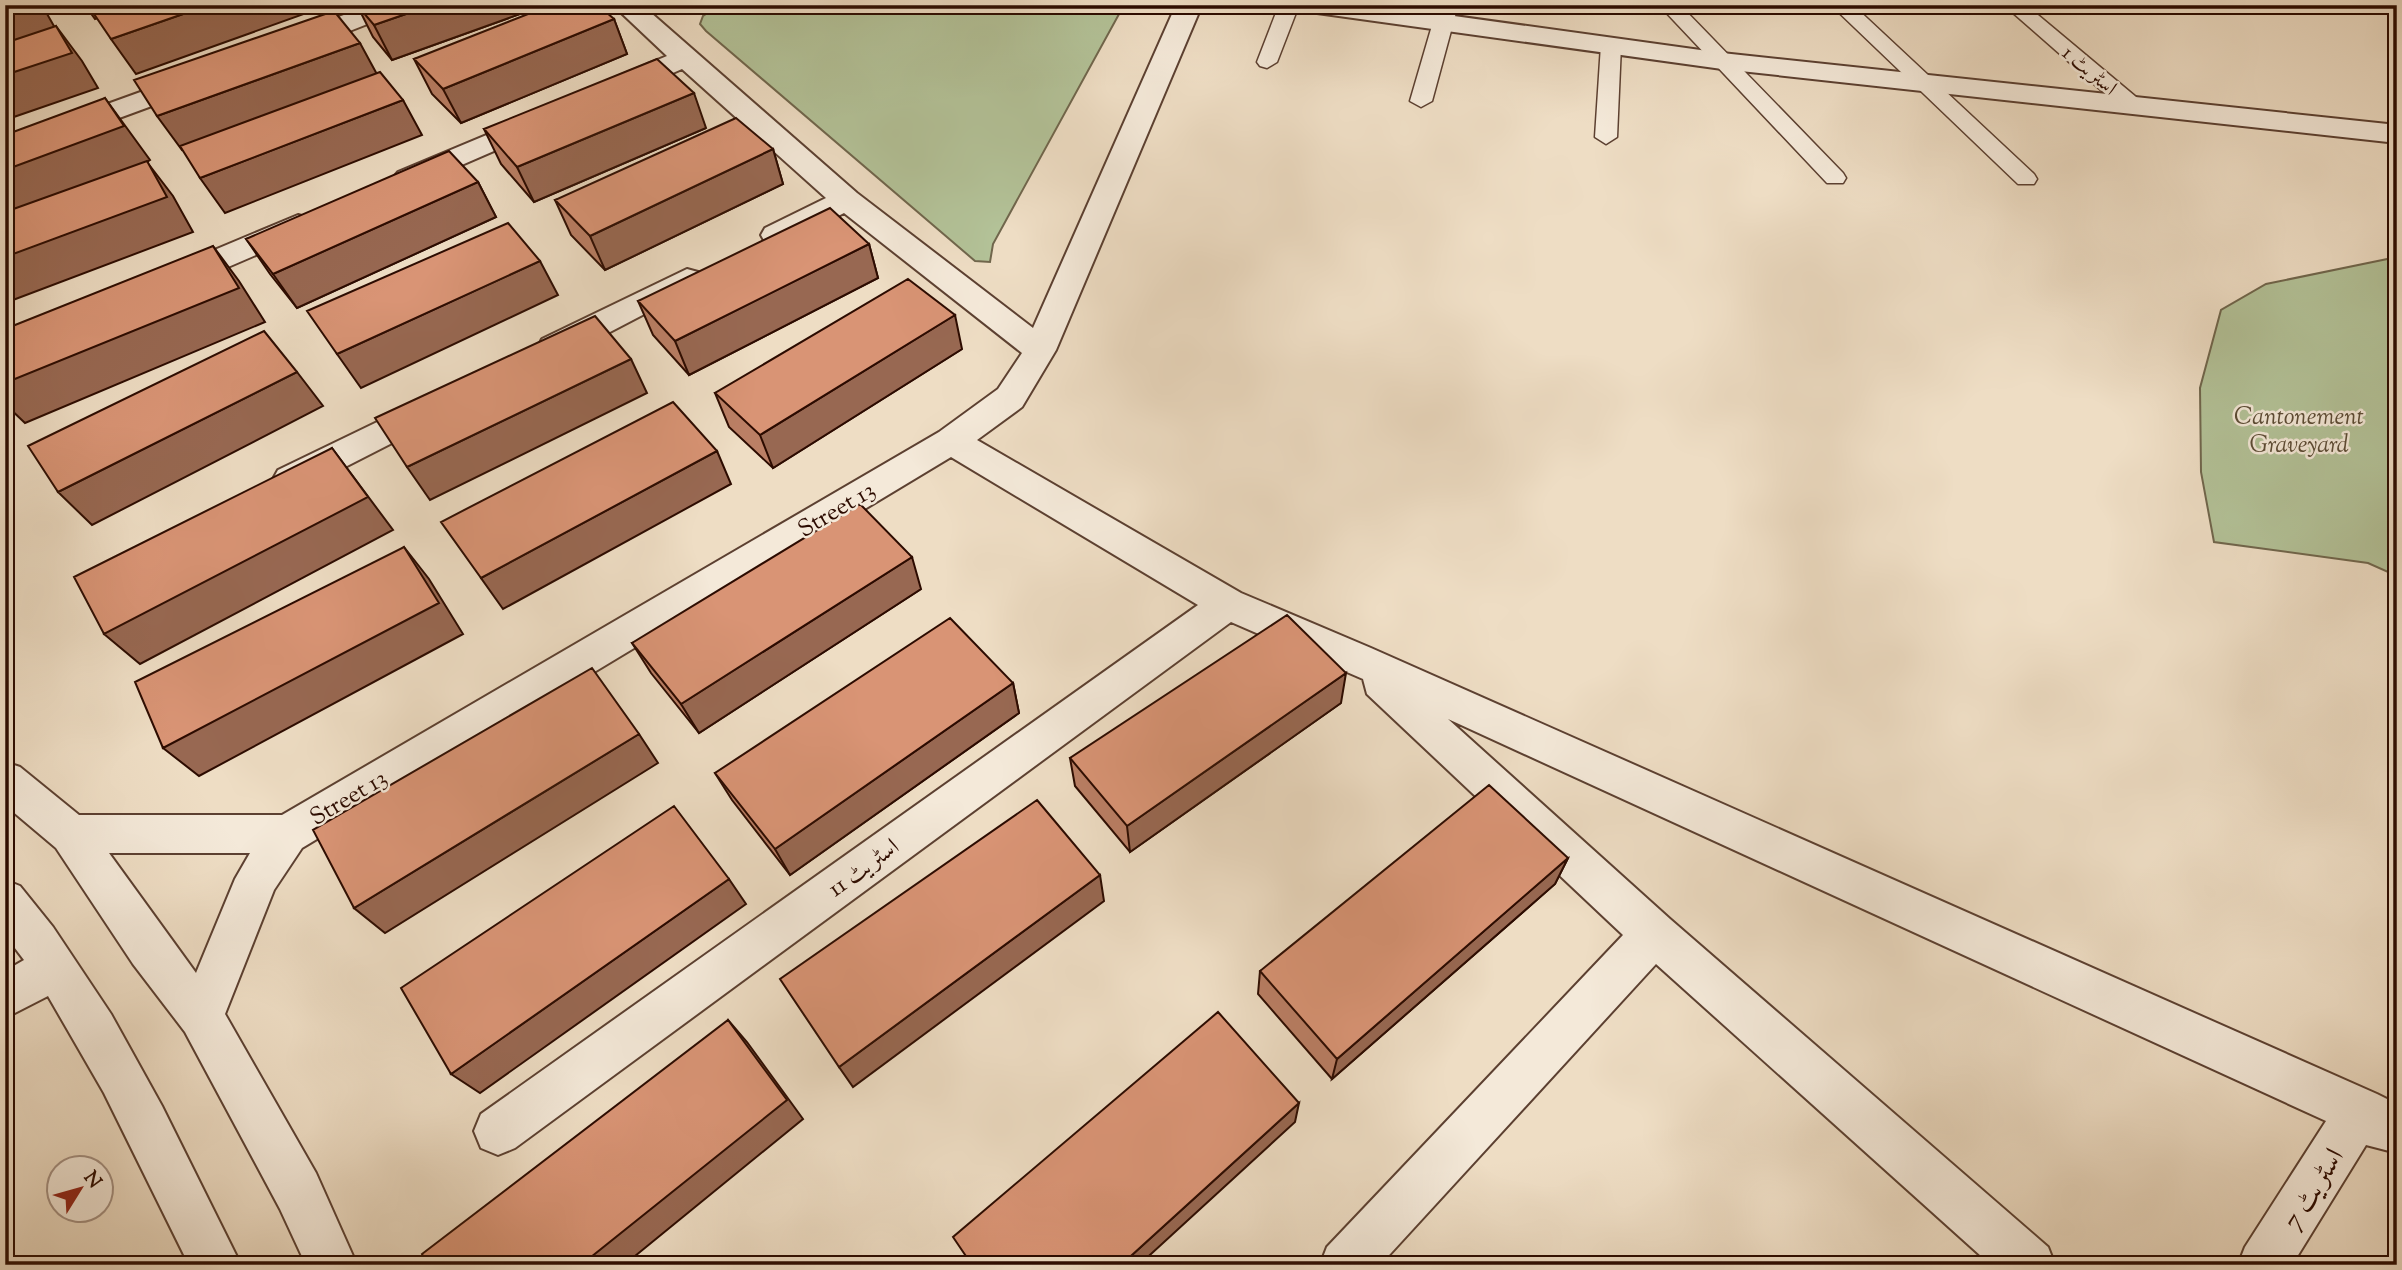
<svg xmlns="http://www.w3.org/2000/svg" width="2402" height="1270" viewBox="0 0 2402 1270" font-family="'Sorts Mill Goudy',Amiri,serif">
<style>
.green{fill:#b3c298;stroke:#70664c;stroke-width:2}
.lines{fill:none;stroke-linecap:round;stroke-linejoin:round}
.service-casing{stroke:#5c4031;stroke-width:3}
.minor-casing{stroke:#5c4031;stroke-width:4}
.service{fill:#f4e9d9;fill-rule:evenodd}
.minor{fill:#f4e9d9;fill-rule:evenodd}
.wall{fill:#bb7f65;stroke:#2c0b00;stroke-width:2}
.shaded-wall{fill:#986852;stroke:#2c0b00;stroke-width:2}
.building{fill:#d99475;stroke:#2c0b00;stroke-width:2}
.labels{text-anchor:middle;stroke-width:5;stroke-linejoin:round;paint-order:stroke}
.far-street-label{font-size:21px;fill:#2c0b00;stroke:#f4e9d9}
.park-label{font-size:24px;font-style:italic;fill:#5b4b35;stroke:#f4e9d9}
.street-label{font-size:24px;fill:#2c0b00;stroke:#f4e9d9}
.near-street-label{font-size:28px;fill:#2c0b00;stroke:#f4e9d9}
</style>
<rect width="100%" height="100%" fill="#eeddc4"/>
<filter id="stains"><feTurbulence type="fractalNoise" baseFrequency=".00286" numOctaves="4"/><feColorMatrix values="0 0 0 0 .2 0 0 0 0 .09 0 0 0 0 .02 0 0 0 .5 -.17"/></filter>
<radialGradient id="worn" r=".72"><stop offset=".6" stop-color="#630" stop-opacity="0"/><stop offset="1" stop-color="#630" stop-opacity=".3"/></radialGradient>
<path class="green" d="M 720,5 L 1124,5 L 993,244 L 990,262 L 975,261 L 706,31 L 700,24 L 703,16 Z
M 2397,257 L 2397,576 L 2368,563 L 2214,542 L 2201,472 L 2200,388 L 2221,310 L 2266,284 Z"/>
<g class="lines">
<g class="service-casing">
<path id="service" d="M 1279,5 L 1299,5 L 1277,62 L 1267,68 L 1260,66 L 1257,62 Z
M 1438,5 L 1458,5 L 1432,101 L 1421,107 L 1410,101 Z
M 1659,5 L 1680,5 L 1843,173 L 1846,178 L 1843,183 L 1827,183 Z
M 1831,5 L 1853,5 L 2034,174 L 2037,179 L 2034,184 L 2018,184 Z
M 2004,5 L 2026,5 L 2142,102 L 2145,107 L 2142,112 L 2126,112 Z
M 1611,39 L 1621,45 L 1617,137 L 1606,144 L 1595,137 L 1601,45 Z"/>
</g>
<g class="minor-casing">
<path id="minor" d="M 370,5 L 407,5 L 403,10 L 304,49 L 286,49 L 282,43 L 286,37 Z
M 613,5 L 642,5 L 857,193 L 1033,328 L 1176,5 L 1202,5 L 1056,350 L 1022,407 L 977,440 L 1241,593 L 1371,648 L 2377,1094 L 2397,1104 L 2397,1153 L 2366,1145 L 2292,1265 L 2238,1265 L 2245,1247 L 2326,1121 L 1448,719 L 1670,919 L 2048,1247 L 2055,1265 L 1991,1265 L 1656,964 L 1380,1265 L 1320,1265 L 1327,1247 L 1623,935 L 1367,694 L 1363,679 L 1231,622 L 515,1148 L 498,1155 L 481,1148 L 474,1131 L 481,1114 L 1198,605 L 951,457 L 302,848 L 274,890 L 225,1014 L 316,1173 L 357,1265 L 306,1265 L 280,1209 L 185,1032 L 133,964 L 56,848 L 5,805 L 5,762 L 20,767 L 79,815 L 282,815 L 939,432 L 998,389 L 1022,353 L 844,213 C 821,224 790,249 765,242 L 761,235 L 765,228 L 826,198 L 682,69 L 627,93 L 607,93 L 603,87 L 607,81 L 667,56 ZM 109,853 L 250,853 L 235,879 L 196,973 Z
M 1304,5 L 1375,5 L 1722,53 L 2397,125 L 2397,143 L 1722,69 L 1317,13 L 1308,10 Z
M 196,72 L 206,74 L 210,80 L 206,86 L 5,160 L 5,141 Z
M 539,113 L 549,115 L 553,121 L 549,127 L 418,184 L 408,187 L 398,184 L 393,178 L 398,172 Z
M 298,215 L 309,218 L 313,225 L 309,232 L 184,286 L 173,289 L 162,286 L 157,279 L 162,272 Z
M 687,269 L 698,272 L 703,279 L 698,286 L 566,355 L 554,358 L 542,355 L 538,347 L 542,339 Z
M 431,396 L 443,399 L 448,408 L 443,417 L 304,488 L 291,492 L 278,488 L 273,479 L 278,470 Z
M 5,880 L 20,886 L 53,927 L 111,1014 L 162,1106 L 241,1265 L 189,1265 L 104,1093 L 48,996 L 5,1018 L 5,971 L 24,960 L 5,935 Z"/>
</g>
<use href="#service" class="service"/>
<use href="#minor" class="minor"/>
</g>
<path class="wall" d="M 357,5 L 545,5 L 392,60 L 373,37 Z
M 614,19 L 627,54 L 461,123 L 432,94 L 414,59 Z
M 706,128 L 534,202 L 501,164 L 484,129 Z
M 773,149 L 783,184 L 605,270 L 571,235 L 555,200 Z
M 478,182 L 496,217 L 297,308 L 270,274 L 246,239 Z
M 869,244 L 878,278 L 689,375 L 653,335 L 638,301 Z
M 962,349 L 773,468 L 729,427 L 715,393 Z
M 921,589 L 699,733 L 651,673 L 632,643 Z
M 1013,683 L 1019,713 L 790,875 L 732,800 L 715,773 Z
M 1341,703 L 1130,852 L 1075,786 L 1070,758 Z
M 1568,858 L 1555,884 L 1332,1079 L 1258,994 L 1260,971 Z"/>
<path class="shaded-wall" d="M 20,5 L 42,5 L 59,35 L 5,53 L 5,10 Z
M 85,5 L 136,5 L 95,19 Z
M 209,5 L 313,5 L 315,10 L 136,74 L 111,39 Z
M 432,5 L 545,5 L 392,60 L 374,25 Z
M 614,19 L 627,54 L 461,123 L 443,89 Z
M 56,26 L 82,61 L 98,88 L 5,120 L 5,75 Z
M 360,43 L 379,78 L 182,150 L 157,116 Z
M 694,93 L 706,128 L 534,202 L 517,167 Z
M 105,98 L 150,160 L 147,162 L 173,196 L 193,232 L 5,303 L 5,170 Z
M 403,100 L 422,135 L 225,213 L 200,178 Z
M 773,149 L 783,184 L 605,270 L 590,236 Z
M 478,182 L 496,217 L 297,308 L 273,274 Z
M 869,244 L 878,278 L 689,375 L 675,341 Z
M 213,246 L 239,281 L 265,322 L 25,423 L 5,404 L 5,383 Z
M 540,261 L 558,295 L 361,388 L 337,354 Z
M 955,315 L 962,349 L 773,468 L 760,435 Z
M 631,359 L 647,393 L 430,500 L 407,467 Z
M 297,372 L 323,406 L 92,525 L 58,492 Z
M 332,448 L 393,530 L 140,664 L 104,634 Z
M 717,451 L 731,484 L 503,609 L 481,578 Z
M 404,547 L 429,579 L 463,634 L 199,776 L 163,748 Z
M 912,557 L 921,589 L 699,733 L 681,704 Z
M 1346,673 L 1341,703 L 1130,852 L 1127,826 Z
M 1013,683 L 1019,713 L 790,875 L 775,849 Z
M 639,734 L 658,763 L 385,933 L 354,908 Z
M 1568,858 L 1555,884 L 1332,1079 L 1337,1059 Z
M 1100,875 L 1104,901 L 853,1087 L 839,1067 Z
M 729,879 L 746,904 L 480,1093 L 451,1074 Z
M 728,1020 L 747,1042 L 803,1119 L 624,1265 L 581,1265 Z
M 1299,1103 L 1295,1122 L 1139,1265 L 1121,1265 Z"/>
<path class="building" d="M 5,5 L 20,5 L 5,10 Z
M 110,5 L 209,5 L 111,39 L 92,11 Z
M 357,5 L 432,5 L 374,25 Z
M 551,5 L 598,5 L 614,19 L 443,89 L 414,59 Z
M 334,11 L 360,43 L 157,116 L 134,80 Z
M 56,26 L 72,53 L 5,75 L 5,43 Z
M 657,59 L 694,93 L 517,167 L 484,129 Z
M 380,72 L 403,100 L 200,178 L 180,146 Z
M 105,98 L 124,126 L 5,170 L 5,135 Z
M 736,118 L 773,149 L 590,236 L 555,200 Z
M 449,151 L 478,182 L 273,274 L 246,239 Z
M 147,161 L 167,197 L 5,257 L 5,212 Z
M 830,208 L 869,244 L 675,341 L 638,301 Z
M 508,223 L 540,261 L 337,354 L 307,311 Z
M 213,246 L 239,288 L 5,383 L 5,329 Z
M 908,279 L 955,315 L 760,435 L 715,393 Z
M 595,316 L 631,359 L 407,467 L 375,418 Z
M 264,331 L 297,372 L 58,492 L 28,446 Z
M 673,402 L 717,451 L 481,578 L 441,522 Z
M 332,448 L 368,497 L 104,634 L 74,577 Z
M 860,504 L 912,557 L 681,704 L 632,643 Z
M 404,547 L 439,603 L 163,748 L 135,682 Z
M 1287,615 L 1346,673 L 1127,826 L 1070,758 Z
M 950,618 L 1013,683 L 775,849 L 715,773 Z
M 592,668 L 639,734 L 354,908 L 313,830 Z
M 1489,785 L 1568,858 L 1337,1059 L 1260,971 Z
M 1037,800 L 1100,875 L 839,1067 L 780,979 Z
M 674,806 L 729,879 L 451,1074 L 401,988 Z
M 1218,1012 L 1299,1103 L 1121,1265 L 972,1265 L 953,1237 Z
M 728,1020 L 787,1100 L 581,1265 L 427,1265 L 422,1254 Z"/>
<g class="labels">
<g class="far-street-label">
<text transform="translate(2090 70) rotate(40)" y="7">اسٹریٹ 1</text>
</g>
<g class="park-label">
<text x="2299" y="424">Cantonement<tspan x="2299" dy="28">Graveyard</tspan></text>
</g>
<g class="street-label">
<text transform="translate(836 509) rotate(-31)" y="8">Street 13</text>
<text transform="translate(348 797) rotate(-31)" y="8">Street 13</text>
<text transform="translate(863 867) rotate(-36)" y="8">اسٹریٹ 11</text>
</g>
<g class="near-street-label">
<text transform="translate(2312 1188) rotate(-58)" y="10">اسٹریٹ 7</text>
</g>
</g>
<rect width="2402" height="1270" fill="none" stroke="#eeddc4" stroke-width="28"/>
<rect x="7" y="7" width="2388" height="1256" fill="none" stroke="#2c0b00" stroke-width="3.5"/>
<rect x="14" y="14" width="2374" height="1242" fill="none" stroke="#2c0b00" stroke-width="2"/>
<g transform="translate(80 1189) rotate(53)"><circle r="33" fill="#f4e9d9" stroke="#a49082" stroke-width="2"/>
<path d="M0-5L12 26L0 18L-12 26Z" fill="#8f2418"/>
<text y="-10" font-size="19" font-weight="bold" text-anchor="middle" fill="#2c0b00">N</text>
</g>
<rect width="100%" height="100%" filter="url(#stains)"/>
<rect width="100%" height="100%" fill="url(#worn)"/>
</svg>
